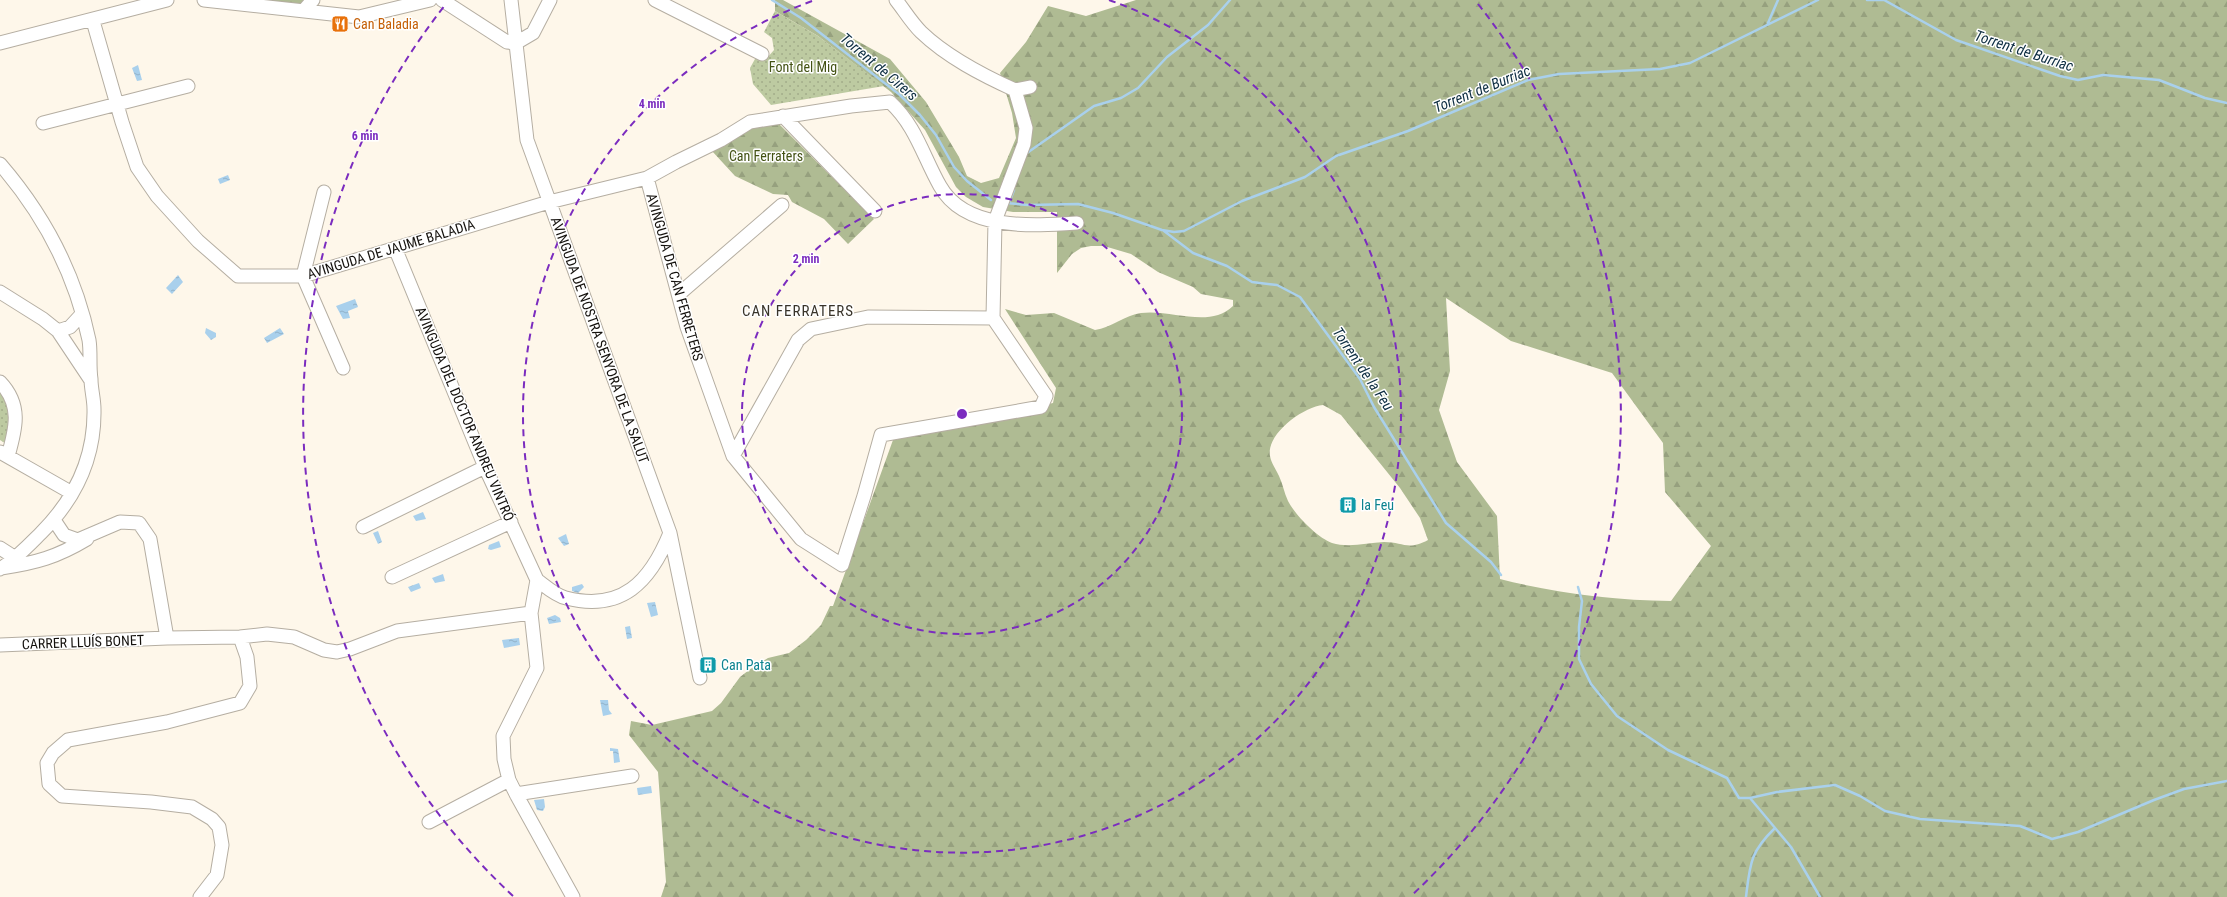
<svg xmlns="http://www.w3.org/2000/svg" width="2227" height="897" viewBox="0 0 2227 897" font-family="'Roboto Condensed',sans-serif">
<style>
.forest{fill:url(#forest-firs);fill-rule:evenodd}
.park{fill:url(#park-dots)}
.water{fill:url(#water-ripples)}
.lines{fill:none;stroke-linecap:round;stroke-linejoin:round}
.stream{stroke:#a9d0ec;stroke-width:2.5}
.minor-casing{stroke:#b5aea2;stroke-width:15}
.minor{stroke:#fff;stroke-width:13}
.ring{fill:none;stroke:#7b2cbf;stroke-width:2;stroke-dasharray:7 5}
.labels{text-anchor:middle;stroke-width:3;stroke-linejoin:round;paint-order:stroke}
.food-label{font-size:14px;fill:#c56008;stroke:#fff;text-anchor:start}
.park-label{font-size:14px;fill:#435214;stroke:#fff}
.street-label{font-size:14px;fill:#14110d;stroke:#fff}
.culture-label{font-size:14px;fill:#0d838f;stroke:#fff;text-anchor:start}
.water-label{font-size:15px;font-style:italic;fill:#0e2e42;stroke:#fff}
.neighbourhood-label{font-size:15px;letter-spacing:1px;fill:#39342a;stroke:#fff}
.centre{fill:#7b2cbf;stroke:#fff;stroke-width:2}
.ring-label{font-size:12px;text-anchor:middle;font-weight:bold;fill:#7b2cbf;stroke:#fff;stroke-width:3;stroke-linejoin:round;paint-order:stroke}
</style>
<defs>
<pattern id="forest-firs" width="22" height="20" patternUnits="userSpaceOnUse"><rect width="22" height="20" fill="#afbb93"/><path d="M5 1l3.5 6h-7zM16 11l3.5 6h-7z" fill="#96a07e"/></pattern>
<pattern id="park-dots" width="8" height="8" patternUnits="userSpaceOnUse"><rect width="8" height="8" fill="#bdcaa1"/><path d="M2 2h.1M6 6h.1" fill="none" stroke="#a2ac89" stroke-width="1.8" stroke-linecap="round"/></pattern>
<pattern id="water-ripples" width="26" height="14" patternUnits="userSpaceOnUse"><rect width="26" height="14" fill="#a9d0ec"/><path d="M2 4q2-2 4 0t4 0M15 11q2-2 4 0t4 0" fill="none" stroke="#91b2c9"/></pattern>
</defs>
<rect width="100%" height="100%" fill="#fef7ea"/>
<path class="forest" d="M 234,0 L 305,0 L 300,7 Z
M 775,0 L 783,0 L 890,59 L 926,102 L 959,157 L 967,176 L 981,183 L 999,178 L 1016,138 L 1012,113 L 1000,73 L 1026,42 L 1048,6 L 1086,16 L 1136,0 L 2227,0 L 2227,897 L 661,897 L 666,882 L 658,772 L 629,735 L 631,721 L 652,725 L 712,711 L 721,703 L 740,677 L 749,670 L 768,658 L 789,653 L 806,640 L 821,625 L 830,606 L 833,606 L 893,440 L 1037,413 L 1039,406 L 1053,403 L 1056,388 L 1005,309 L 1026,315 L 1054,313 L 1095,330 C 1111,328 1125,315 1141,313 C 1172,309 1209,329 1233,306 L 1233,300 L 1201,294 L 1193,287 L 1158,272 L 1131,254 L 1104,246 L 1091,246 L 1081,248 L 1072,254 L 1057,273 L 1057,212 L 1013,212 L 983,207 L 966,197 L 956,187 L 925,130 L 891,92 L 818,36 L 775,11 ZM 1446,298 L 1511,341 L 1612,373 L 1663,443 L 1665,492 L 1711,546 L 1671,601 C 1613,600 1555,593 1500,579 L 1497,516 L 1457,462 L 1439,410 L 1450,371 ZM 1323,405 L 1341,415 L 1400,488 L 1420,518 L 1428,540 C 1408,551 1403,542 1384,542 C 1367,543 1348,548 1332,543 C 1318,538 1295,515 1288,501 C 1284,493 1283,484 1279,476 C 1276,469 1271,463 1270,456 C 1266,434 1303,407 1323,405 Z
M 778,123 L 874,219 L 848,244 L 824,219 L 792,202 L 788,195 L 773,194 L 735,176 L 712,151 L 752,127 Z"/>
<path class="park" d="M 775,11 L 818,36 L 884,86 L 771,105 L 753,84 L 750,68 L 755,59 L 767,58 L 774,50 L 772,38 L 764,32 Z
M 0,387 L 12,413 L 8,445 L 0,440 Z"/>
<path class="water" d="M 138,65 L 142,80 L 137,81 L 132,68 Z
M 228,175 L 230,180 L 220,184 L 218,179 Z
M 178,275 L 183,282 L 172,294 L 166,288 Z
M 355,299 L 358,307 L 348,311 L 350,318 L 343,319 L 336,306 Z
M 206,328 L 216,333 L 216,337 L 211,340 L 205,333 Z
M 280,328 L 284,334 L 267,343 L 264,338 Z
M 423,512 L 426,519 L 416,521 L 413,516 Z
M 378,531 L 382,542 L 378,544 L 373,533 Z
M 566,534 L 569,544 L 564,546 L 558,538 Z
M 499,541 L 501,547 L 491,550 L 488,549 L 489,545 Z
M 443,574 L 445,581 L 435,583 L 432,578 Z
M 419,583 L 421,588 L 411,592 L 408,587 Z
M 582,584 L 584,587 L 578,593 L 572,591 L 572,587 Z
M 655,602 L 658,615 L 651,617 L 647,603 Z
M 555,615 L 560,618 L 561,622 L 549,624 L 547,618 Z
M 630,626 L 632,638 L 627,639 L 625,627 Z
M 519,638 L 520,645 L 504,648 L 502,640 Z
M 600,700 L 608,700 L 609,710 L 612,714 L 603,716 Z
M 610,748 L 618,749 L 620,762 L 614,763 L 613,751 L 610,751 Z
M 651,786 L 652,793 L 638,795 L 637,788 Z
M 544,799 L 545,807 L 543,811 L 537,810 L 534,800 Z"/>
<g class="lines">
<path class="stream" d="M 772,0 L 801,18 L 900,95 L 920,115 L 936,135 L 954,167 L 967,181 L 991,200
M 1867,0 L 1884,0 L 1956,40 L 2060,76 L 2078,80 L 2103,75 L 2159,80 L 2205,98 L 2227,103
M 1768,23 L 1778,0
M 1027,153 L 1094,106 L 1121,98 L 1138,88 L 1167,57 L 1208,25 L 1230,0
M 1006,203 L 1028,205 L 1078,204 L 1113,213 L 1162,230 L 1174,232 L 1184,231 L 1242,201 L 1305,177 L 1336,156 L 1408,131 L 1528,80 L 1559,74 L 1660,69 L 1690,63 L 1818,0
M 1009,203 L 1014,190
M 1164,231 L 1193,253 L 1227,266 L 1252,282 L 1277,285 L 1300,297 L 1360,379 L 1374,407 L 1446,523 L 1491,562 L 1501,575
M 1578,587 L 1582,601 L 1579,627 L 1579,659 L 1591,684 L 1617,716 L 1668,750 L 1727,778 L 1739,798 L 1750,798 L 1777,792 L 1835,785 L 1860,796 L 1885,811 L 1920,819 L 2020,826 L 2052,839 L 2078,832 L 2154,800 L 2184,789 L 2227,781
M 1750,798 L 1791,847 L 1820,897
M 1746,897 C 1750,864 1750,852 1775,828"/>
<g class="minor-casing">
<path id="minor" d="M 204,0 L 359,17 L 430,0
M 442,0 L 507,42 L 516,43
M 511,0 L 527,140 L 670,533 L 700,678
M 655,0 L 762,54
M 896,0 C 904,10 911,22 921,32 C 947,57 982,75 1015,90
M 303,11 L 313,0
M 93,21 L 122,122 L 137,167 L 157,196 L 198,241 L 238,276 L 303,276 L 549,202 L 647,178 L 676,162 L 721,140 L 750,122 L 851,106 L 890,102 C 916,126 923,156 940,186 C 965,231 1034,226 1077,223
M 0,43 L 167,0
M 516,43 L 533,33 L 550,0
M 1015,90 L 1030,87
M 783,116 L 875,211
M 43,123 L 188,86
M 0,164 C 44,215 75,273 89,340 C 91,352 89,366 91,379 C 91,389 94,399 94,409 C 95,458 75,499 41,533 C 29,545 15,560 0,569
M 647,178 L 687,327 L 733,456 L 801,539 L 842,565 L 864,496 L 881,435 L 1041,407 L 1046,396 L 993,318 L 995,221 L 1024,144 L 1026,128 L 1015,90
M 324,192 L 303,276 L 343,368
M 395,248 L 485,467 L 537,580
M 0,292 L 43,319 L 58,331 L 90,379
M 679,294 L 782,205
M 58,331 L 70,327 L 82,314
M 0,382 C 22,405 16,428 8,456
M 0,452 L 72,493
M 733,456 L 798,340 L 811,329 L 868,317 L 993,318
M 54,520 L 64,535 L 78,540 L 120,522 L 139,523 L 150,539 L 167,638 L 240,637 L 267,634 L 294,637 L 324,650 L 337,652 L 350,649 L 397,631 L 531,613
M 363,527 L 485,467
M 0,548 L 14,557
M 1,568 C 36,563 57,557 87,539
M 392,577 L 511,522
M 537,580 L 531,613 L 537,668 L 503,736 L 504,759 L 509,780 L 516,794 L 573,897
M 537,580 C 545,586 556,596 566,598 C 622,612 650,582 670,533
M 0,645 L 167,638
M 516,794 L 632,776
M 429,822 L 509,780
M 200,897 L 217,875 L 222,845 L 219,827 L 212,819 L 192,807 L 151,802 L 62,796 L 49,784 L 47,763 L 53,753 L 68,740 L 167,722 L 240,703 L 250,686 L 247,657 L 240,637"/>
</g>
<use href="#minor" class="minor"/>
</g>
<g class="ring">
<circle cx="962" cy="414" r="220"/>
<path d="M1109 0A439 439 0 1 1 815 0"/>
<path d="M513 896A659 659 0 0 1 446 4M1478 4A659 659 0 0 1 1411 896"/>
</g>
<defs>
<g id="restaurant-square" transform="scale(0.9)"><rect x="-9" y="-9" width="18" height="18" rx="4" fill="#e8710a" stroke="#fff"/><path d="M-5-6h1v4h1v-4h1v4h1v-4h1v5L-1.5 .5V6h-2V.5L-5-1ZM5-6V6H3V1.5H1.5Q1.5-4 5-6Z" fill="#fff"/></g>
<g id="building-square" transform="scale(0.9)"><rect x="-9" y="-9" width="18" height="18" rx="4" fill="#0f9aa8" stroke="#fff"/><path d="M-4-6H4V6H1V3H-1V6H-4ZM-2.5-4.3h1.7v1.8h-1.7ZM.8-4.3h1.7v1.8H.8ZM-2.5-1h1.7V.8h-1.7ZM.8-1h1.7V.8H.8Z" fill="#fff"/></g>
</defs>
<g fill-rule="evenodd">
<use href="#restaurant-square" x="340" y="24"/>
<use href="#building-square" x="1348" y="505"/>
<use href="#building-square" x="708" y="665"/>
</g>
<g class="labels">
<g class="food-label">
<text x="353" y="29">Can Baladia</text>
</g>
<g class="park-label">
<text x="803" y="72">Font del Mig</text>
<text x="766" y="161">Can Ferraters</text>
</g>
<g class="street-label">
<text transform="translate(391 249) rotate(-17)" y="5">AVINGUDA DE JAUME BALADIA</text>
<text transform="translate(675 277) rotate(74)" y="5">AVINGUDA DE CAN FERRETERS</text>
<text transform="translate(600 340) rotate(70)" y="5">AVINGUDA DE NOSTRA SENYORA DE LA SALUT</text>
<text transform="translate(465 414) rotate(67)" y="5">AVINGUDA DEL DOCTOR ANDREU VINTRÓ</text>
<text transform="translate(83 642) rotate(-2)" y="5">CARRER LLUÍS BONET</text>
</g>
<g class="culture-label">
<text x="1361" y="510">la Feu</text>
<text x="721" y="670">Can Pata</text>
</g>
<g class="water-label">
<text transform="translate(2024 51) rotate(18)" y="5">Torrent de Burriac</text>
<text transform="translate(879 67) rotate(40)" y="5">Torrent de Cirers</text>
<text transform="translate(1482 89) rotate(-22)" y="5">Torrent de Burriac</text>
<text transform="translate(1363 369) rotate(56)" y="5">Torrent de la Feu</text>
</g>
<g class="neighbourhood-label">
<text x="798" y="316">CAN FERRATERS</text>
</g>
</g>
<circle cx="962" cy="414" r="6" class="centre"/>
<g class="ring-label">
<text x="652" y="108">4 min</text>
<text x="365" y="140">6 min</text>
<text x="806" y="263">2 min</text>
</g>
</svg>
